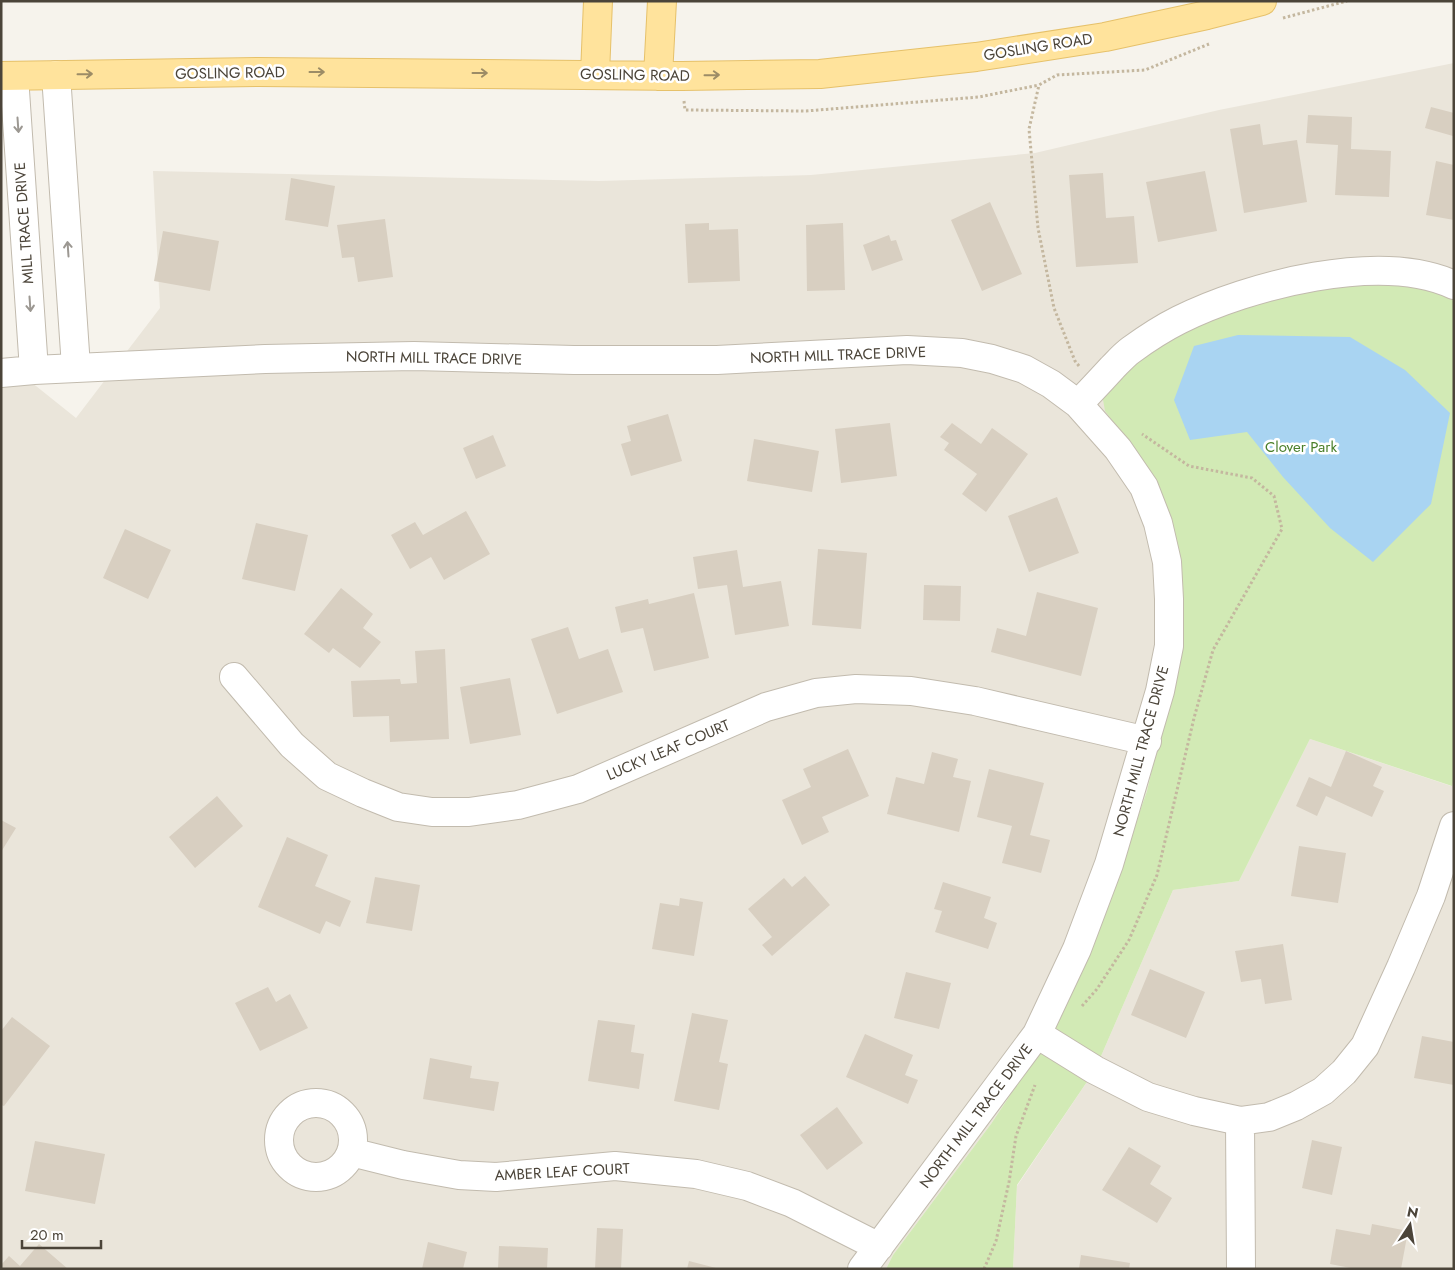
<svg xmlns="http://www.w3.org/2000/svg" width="1455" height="1270" viewBox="0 0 1455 1270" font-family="Jost,sans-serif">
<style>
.residential{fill:#eae5da}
.green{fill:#d2eab5}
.water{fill:#a9d4f2}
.building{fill:#d8cfc1}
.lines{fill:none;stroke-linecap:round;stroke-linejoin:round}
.minor-casing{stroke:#c2bbae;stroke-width:30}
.major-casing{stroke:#e6c16a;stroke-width:30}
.path{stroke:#c4b79f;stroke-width:3;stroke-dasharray:2.5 2.5;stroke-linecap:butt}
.minor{stroke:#fff;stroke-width:28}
.major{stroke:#ffe39c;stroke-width:28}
.oneway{stroke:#9c8c66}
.oneway2{stroke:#9c9892}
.labels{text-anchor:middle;stroke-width:5;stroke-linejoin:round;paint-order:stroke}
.street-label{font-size:15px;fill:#4b4439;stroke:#fff}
.park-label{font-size:15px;fill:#4a7f2a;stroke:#fff}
</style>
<rect width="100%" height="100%" fill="#f6f3ec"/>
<path class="residential" d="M 1454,63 L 1454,301 L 1417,281 L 1135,451 L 1179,652 L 1147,791 L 1102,919 L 1028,1068 L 991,1124 L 893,1255 L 886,1269 L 1,1269 L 1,358 L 76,418 L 160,308 L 153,171 L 599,181 L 811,175 L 1035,153 L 1219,110 Z
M 1310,739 L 1451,786 L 1454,778 L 1454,1269 L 1013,1269 L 1017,1186 L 1095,1070 L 1173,890 L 1239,881 Z"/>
<path class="green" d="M 1373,275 L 1417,281 L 1454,301 L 1454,778 L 1452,786 L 1310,739 L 1239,881 L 1173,890 L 1095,1070 L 1017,1185 L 1013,1269 L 886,1269 L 893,1255 L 991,1124 L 1028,1068 L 1102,919 L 1147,791 L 1179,652 L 1135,451 L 1105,411 L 1102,394 L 1130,359 L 1201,318 L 1280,291 Z"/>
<path class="water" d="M 1238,335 L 1350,337 L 1405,370 L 1450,413 L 1431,504 L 1373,562 L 1330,528 L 1283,477 L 1247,432 L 1190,440 L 1174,400 L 1194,346 Z"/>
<path class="building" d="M 1431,107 L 1454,113 L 1453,136 L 1425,128 Z
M 1308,115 L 1352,117 L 1351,149 L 1391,151 L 1389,197 L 1335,195 L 1338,145 L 1306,143 Z
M 1260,124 L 1263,145 L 1297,140 L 1307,202 L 1244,213 L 1230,129 Z
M 1436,161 L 1454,165 L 1454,220 L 1426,215 Z
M 1205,171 L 1217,231 L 1158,242 L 1146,182 Z
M 1103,173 L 1106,218 L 1134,216 L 1138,263 L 1076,267 L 1069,175 Z
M 291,178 L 335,186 L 328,227 L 285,220 Z
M 990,202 L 1022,274 L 982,291 L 951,220 Z
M 385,219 L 393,277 L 358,282 L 354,257 L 342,258 L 337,225 Z
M 709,223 L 709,230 L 738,229 L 740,281 L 688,283 L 685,224 Z
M 843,223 L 845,290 L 807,291 L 806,225 Z
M 163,231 L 219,241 L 210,291 L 154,281 Z
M 889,235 L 891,241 L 896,240 L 903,260 L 872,271 L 863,245 Z
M 668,414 L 682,461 L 631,476 L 621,444 L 631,441 L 627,426 Z
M 890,423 L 897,476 L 841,483 L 835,429 Z
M 952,423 L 981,444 L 992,428 L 1028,454 L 986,512 L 962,494 L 977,474 L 944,450 L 949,443 L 940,437 Z
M 493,435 L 506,466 L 476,479 L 463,448 Z
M 754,439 L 819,451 L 812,492 L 747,481 Z
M 1057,497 L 1079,553 L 1029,572 L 1008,516 Z
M 466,511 L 490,554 L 444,580 L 431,557 L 410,569 L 391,535 L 415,522 L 423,535 Z
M 256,523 L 308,535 L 295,591 L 242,579 Z
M 125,529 L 171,550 L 148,599 L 103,578 Z
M 818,549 L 867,553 L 861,629 L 812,625 Z
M 737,550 L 743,587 L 781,581 L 789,626 L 735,635 L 727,585 L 698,589 L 693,557 Z
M 924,585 L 961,586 L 960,621 L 923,620 Z
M 341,588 L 373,614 L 363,628 L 381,642 L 360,668 L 333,648 L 329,653 L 304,634 Z
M 1037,592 L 1098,608 L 1081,676 L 991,652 L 997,628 L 1026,636 Z
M 694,593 L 709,658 L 654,671 L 643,628 L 621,633 L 615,607 L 648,599 L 649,604 Z
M 568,627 L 579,659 L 608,649 L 623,692 L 557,714 L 531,639 Z
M 445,649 L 449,739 L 390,742 L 389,716 L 353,717 L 351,681 L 400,679 L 401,684 L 417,683 L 415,651 Z
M 510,678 L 521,735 L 470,744 L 460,687 Z
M 848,749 L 869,796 L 822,817 L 829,832 L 802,845 L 782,800 L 811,787 L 803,769 Z
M 1346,751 L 1382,767 L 1373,786 L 1384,791 L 1372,817 L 1326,796 L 1317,816 L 1296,806 L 1309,777 L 1331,787 Z
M 932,752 L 958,759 L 953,777 L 971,781 L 959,832 L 887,814 L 896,777 L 924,784 Z
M 989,769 L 1044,783 L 1030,835 L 1050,840 L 1041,873 L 1002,863 L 1012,826 L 977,817 Z
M 217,796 L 243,826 L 195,868 L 169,837 Z
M 1,820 L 16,828 L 1,852 Z
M 287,837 L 328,855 L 315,886 L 351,901 L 340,927 L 326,921 L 320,934 L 258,907 Z
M 1299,846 L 1346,853 L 1338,903 L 1291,896 Z
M 805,876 L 830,905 L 772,956 L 762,945 L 772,937 L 748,909 L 784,878 L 792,887 Z
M 375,877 L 420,885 L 412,931 L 366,923 Z
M 943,882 L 991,897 L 984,918 L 997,923 L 988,949 L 935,932 L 942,911 L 934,909 Z
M 680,898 L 703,902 L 694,956 L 652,949 L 660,903 L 679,906 Z
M 1283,944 L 1292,1000 L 1265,1004 L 1261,979 L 1241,982 L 1235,951 Z
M 1150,969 L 1205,992 L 1186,1038 L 1131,1015 Z
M 906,972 L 951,983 L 939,1029 L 894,1018 Z
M 268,987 L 276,1002 L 290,994 L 308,1028 L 260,1051 L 235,1003 Z
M 692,1013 L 728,1020 L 719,1062 L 728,1064 L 719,1110 L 674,1101 Z
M 12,1017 L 50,1046 L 4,1106 L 1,1105 L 1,1031 Z
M 598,1020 L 635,1025 L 631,1052 L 644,1054 L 639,1089 L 588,1081 Z
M 865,1034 L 913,1055 L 905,1075 L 918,1080 L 908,1104 L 846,1077 Z
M 1422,1036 L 1454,1042 L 1454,1085 L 1414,1078 Z
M 430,1058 L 472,1066 L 470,1078 L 499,1082 L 494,1111 L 423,1099 Z
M 837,1107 L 863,1143 L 827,1170 L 800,1135 Z
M 1312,1140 L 1342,1147 L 1332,1195 L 1302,1188 Z
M 35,1141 L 105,1154 L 95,1204 L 25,1191 Z
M 1129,1147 L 1161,1166 L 1150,1184 L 1172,1198 L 1157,1223 L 1102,1190 Z
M 1372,1224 L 1408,1231 L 1401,1269 L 1356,1269 L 1330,1264 L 1336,1229 L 1370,1235 Z
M 597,1228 L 623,1229 L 621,1269 L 595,1269 Z
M 428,1242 L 467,1252 L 463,1269 L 422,1269 Z
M 39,1244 L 68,1269 L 1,1269 L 1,1265 L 9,1256 L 20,1266 Z
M 499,1246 L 548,1248 L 547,1269 L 498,1269 Z
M 1081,1255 L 1130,1263 L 1129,1269 L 1079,1269 Z
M 689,1261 L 716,1268 L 715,1269 L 687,1269 Z"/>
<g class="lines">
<g class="minor-casing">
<path id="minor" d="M 56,75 L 76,367
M 14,76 L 34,370
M 1,373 L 34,370 L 265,359 L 414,356 L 574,360 L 717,360 L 907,350 L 962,353 L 992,359 L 1024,369 L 1051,384 L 1078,404 L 1118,449 L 1144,487 L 1158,523 L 1167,562 L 1169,599 L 1169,646 L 1160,691 L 1109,864 L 1077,949 L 1037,1034 L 862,1269
M 1078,404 C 1090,392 1101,380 1112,368 C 1118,362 1124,355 1131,350 C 1146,339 1163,328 1179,320 C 1249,285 1380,251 1454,285
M 234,677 L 292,745 L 327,776 L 363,793 L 398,807 L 432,812 L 469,812 L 518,805 L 578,789 L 766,707 L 816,693 L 856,689 L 911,691 L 975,701 L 1147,741
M 1037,1034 L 1095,1070 L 1148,1097 L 1194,1111 L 1240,1121 L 1269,1117 L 1296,1106 L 1323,1091 L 1344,1072 L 1365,1046 L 1401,967 L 1431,896 L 1454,826
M279 1140a37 37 0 1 1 74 0a37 37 0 1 1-74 0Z
M 1240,1121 L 1241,1269
M 351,1152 L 403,1165 L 459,1175 L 496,1177 L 615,1166 L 696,1174 L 747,1186 L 792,1203 L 879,1247"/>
</g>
<g class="major-casing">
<path id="major" d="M 595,74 L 598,1
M 1,76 L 259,72 L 682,76 L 820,74 L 976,57 L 1105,37 L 1207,15 L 1262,1
M 658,76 L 662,1"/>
</g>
<path class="path" d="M 1283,18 L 1347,1
M 684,101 L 685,110 L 806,111 L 979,97 L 1039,85
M 1079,366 L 1075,361 L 1054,308 L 1038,228 L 1029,129 L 1039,85 L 1057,75 L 1145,70 L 1209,44
M 1082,1006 L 1097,989 L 1129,940 L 1157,875 L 1194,718 L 1213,650 L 1282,529 L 1274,496 L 1252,478 L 1189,466 L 1142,434
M 984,1269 L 996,1241 L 1009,1182 L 1016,1136 L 1035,1085"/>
<use href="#minor" class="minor"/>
<use href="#major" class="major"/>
</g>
<defs><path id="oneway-shaft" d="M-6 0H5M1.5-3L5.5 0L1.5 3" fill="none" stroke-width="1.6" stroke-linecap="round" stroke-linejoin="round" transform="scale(1.25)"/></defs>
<g class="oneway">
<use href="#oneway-shaft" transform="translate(317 72)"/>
<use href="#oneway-shaft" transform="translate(480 73)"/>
<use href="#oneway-shaft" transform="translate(85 74) rotate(-1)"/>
<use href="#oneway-shaft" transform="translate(712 75) rotate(-1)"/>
</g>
<g class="oneway2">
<use href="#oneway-shaft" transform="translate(18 125) rotate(86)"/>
<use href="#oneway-shaft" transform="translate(68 249) rotate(-94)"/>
<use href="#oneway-shaft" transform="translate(30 304) rotate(86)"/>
</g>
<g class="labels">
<g class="street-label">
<text transform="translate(1038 47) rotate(-9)" y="5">GOSLING ROAD</text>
<text transform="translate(230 73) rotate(-1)" y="5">GOSLING ROAD</text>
<text transform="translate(635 75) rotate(1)" y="5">GOSLING ROAD</text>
<text transform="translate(24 223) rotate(-94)" y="5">MILL TRACE DRIVE</text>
<text transform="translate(838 355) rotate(-2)" y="5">NORTH MILL TRACE DRIVE</text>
<text transform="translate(434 358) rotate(1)" y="5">NORTH MILL TRACE DRIVE</text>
<text transform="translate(668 750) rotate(-23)" y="5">LUCKY LEAF COURT</text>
<text transform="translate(1141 751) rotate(-75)" y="5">NORTH MILL TRACE DRIVE</text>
<text transform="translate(976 1116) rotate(-53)" y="5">NORTH MILL TRACE DRIVE</text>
<text transform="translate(562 1172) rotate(-3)" y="5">AMBER LEAF COURT</text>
</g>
<g class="park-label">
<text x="1301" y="452">Clover Park</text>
</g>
</g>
<rect width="1455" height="1270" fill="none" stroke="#4b4439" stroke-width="5"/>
<g transform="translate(1410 1225) rotate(12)" stroke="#ffffff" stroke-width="4" paint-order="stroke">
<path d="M0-4L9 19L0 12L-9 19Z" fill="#4b4439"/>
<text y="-8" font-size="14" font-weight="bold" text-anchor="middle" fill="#4b4439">N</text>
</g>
<path d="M22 1240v8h79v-8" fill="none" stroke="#4b4439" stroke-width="2.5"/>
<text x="30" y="1240" font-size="15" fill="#4b4439" stroke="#ffffff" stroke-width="4" paint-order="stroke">20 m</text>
</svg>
